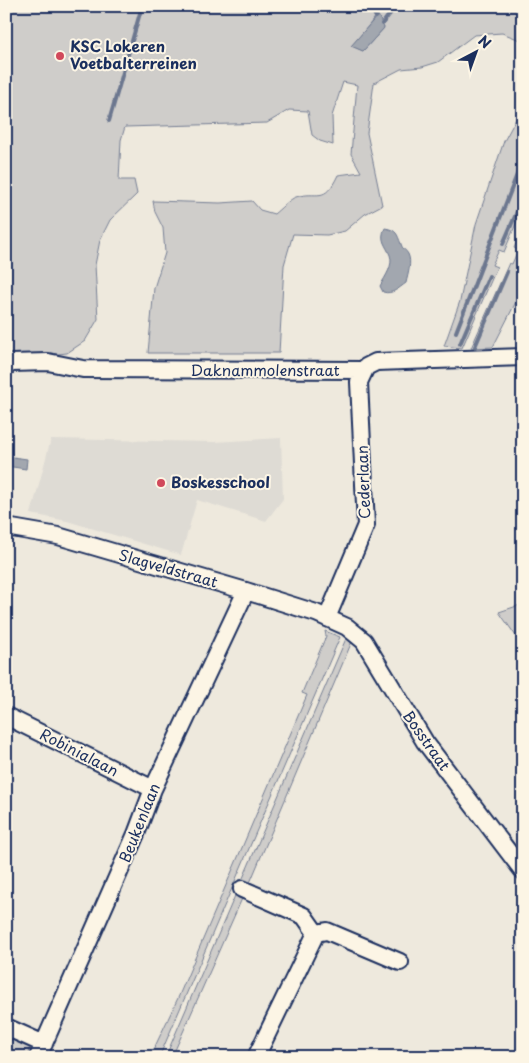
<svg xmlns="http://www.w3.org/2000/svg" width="529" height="1063" viewBox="0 0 529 1063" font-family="'Playpen Sans',sans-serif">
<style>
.built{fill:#dedbd4}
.green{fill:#cfcdca;stroke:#757e94;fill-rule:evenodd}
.water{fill:#a2a7af;stroke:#6c778f}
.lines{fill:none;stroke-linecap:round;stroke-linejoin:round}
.stream{stroke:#6c778f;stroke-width:4}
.minor-casing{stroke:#1b2f5e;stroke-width:20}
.minor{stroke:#fcf5e5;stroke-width:16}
.poi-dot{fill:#d1495b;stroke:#fcf5e5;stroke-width:2}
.labels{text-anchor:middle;stroke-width:4;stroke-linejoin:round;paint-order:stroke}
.poi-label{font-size:15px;font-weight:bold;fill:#1b2f5e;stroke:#fcf5e5;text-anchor:start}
.street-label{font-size:15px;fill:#1b2f5e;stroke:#fcf5e5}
</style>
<rect width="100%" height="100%" fill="#eee9dd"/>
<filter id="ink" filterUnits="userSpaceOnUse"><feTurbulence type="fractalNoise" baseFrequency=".02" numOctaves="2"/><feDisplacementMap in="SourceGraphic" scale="10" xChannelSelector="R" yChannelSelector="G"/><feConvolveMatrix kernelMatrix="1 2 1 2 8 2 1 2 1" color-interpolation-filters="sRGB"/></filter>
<g filter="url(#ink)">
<path class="built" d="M 281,438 L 283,499 L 266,521 L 197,500 L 181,555 L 67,521 L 31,514 L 51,439 L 214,442 Z"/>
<path class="green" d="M 6,6 L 523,6 L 523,41 L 502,33 L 474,35 L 438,62 L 422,67 L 401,69 L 374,83 L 367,133 L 382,205 L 365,214 L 345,231 L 327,235 L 293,234 L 284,265 L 279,353 L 148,353 L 154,288 L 165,253 L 163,228 L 155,212 L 153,201 L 220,203 L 252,201 L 260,210 L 274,214 C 279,210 291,198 296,197 C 318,190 324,205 338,175 L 361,172 L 351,154 L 357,85 L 343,82 L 332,116 L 333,145 L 320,141 L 312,135 L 308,111 L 289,110 L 267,123 L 125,127 L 121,140 L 119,180 L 134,180 L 137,194 L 110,220 L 100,240 L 95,265 L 98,319 L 85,341 L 67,353 L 6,360 ZM 377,15 L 384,28 L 363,51 L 352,46 Z
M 523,106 L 523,207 L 504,252 L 499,250 L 492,265 L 497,267 L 462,348 L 444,346 L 460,301 L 476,224 L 504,141 Z
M 523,228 L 523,288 L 493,347 L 471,348 L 509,263 L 512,264 L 518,250 L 514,248 Z
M 523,604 L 523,646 L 499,612 Z
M 325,631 L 340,637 L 161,1053 L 159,1057 L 150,1057 L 178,998 L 307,695 L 302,693 L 326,636 Z
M 348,634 L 354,637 L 350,646 L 249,885 L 240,885 Z
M 237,891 L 244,894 L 172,1057 L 168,1057 L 170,1053 L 168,1051 Z
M 6,1033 L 30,1046 L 27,1057 L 6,1057 Z"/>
<path class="water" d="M 378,15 L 384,28 L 363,51 L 351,46 Z
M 385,228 C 397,230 397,234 401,244 C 402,249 406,250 408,254 C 412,262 408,274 406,283 C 399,288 392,295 383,292 L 380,286 C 385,277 394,265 390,255 C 386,245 379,240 385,228 Z
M 6,456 L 27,459 L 26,469 L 6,466 Z"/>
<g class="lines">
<path class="stream" d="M 370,6 L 376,17
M 382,24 L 396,6
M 109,121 L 142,6
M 520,240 L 523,234
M 503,244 L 523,198
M 456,332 L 523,159
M 460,344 L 489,276
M 474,349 L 507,272"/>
<g class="minor-casing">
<path id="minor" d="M 6,367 L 11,363 L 48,362 L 83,369 L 363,370
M 6,527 L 58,536 L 246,591 L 316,613 L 347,627 L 364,641 L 425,742 L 523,871
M 327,618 L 366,525 L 359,382 L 366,367 L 376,362 L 523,357
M 6,716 L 153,789
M 242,889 L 304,916 L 316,933
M 6,1027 L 44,1044
M 38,1057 L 136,834 L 153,789 L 246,591
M 256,1057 L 316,933 L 327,931 L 400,962"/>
</g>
<use href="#minor" class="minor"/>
</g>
</g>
<g class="poi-dot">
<circle cx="60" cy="56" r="5"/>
<circle cx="161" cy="483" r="5"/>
</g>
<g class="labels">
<g class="poi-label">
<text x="70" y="52">KSC Lokeren<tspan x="70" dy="17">Voetbalterreinen</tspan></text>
<text x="171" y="488">Boskesschool</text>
</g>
<g class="street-label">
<text x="265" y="376">Daknammolenstraat</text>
<text transform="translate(364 482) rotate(-92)" y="5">Cederlaan</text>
<text transform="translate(168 569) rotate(16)" y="5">Slagveldstraat</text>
<text transform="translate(426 741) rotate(55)" y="5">Bosstraat</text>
<text transform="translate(79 753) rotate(27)" y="5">Robinialaan</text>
<text transform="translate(140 823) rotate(-68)" y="5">Beukenlaan</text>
</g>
</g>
<rect width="529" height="1063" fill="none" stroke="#fcf5e5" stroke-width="25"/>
<rect x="12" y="12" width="504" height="1038" fill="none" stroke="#1b2f5e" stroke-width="2" filter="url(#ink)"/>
<g transform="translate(476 52) rotate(41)" stroke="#fcf5e5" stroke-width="4" paint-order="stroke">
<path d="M0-4L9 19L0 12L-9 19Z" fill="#1b2f5e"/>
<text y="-8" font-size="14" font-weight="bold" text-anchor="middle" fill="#1b2f5e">N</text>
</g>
</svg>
